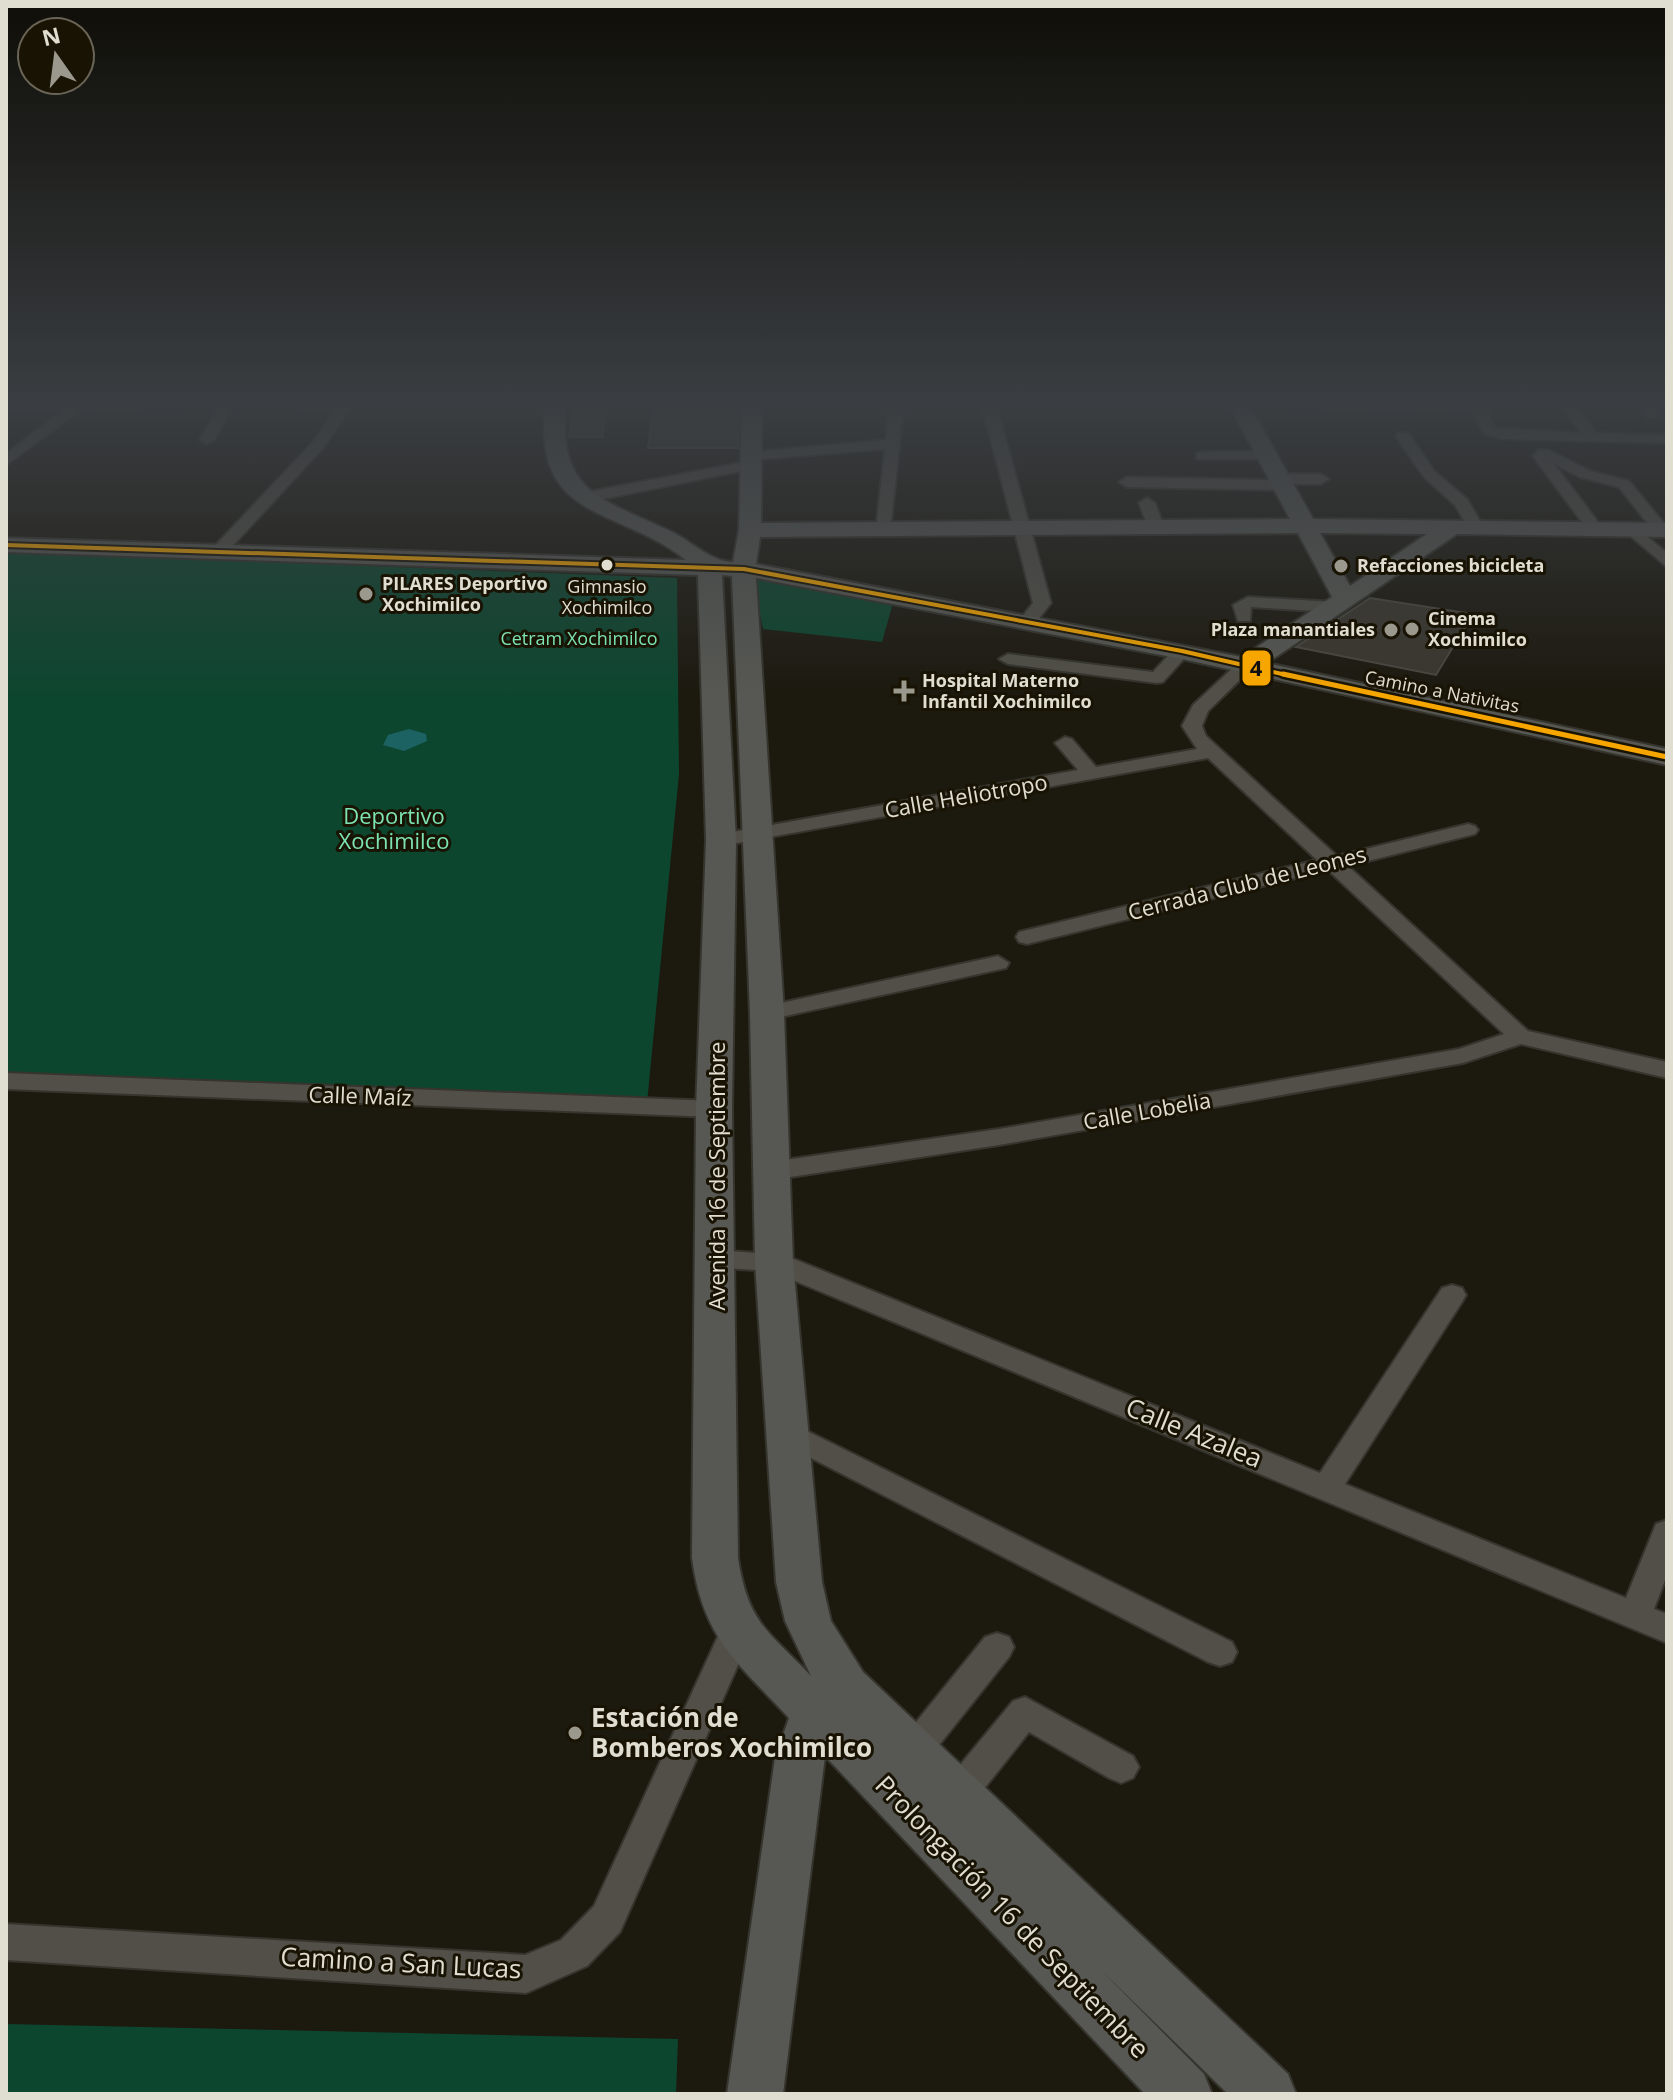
<svg xmlns="http://www.w3.org/2000/svg" width="1673" height="2100" viewBox="0 0 1673 2100" font-family="'Open Sans',sans-serif">
<style>
.green{fill:#0d462f}
.water{fill:#1d6262}
.building{fill:#3a372e;stroke:#49473f;stroke-width:2}
.lines{fill:none;stroke-linecap:round;stroke-linejoin:round}
.street-casing{stroke:#35342d;stroke-width:4}
.secondary-casing{stroke:#35342d;stroke-width:4}
.street{fill:#514f47;fill-rule:evenodd}
.secondary{fill:#575853;fill-rule:evenodd}
.bus-1-far1-casing{stroke:#191303;stroke-width:8}
.bus-1-casing{stroke:#191303;stroke-width:10}
.bus-1-far1{stroke:#f7a600;stroke-width:4}
.bus-1{stroke:#f7a600;stroke-width:5}
.bus-dot{fill:#e0ddd1;stroke:#191303;stroke-width:3}
.poi-dot{fill:#9b988d;stroke:#191303;stroke-width:3}
.labels{text-anchor:middle;stroke-width:6;stroke-linejoin:round;paint-order:stroke}
.far-poi-label{font-size:18px;font-weight:bold;fill:#e0ddd1;stroke:#191303;text-anchor:start}
.far-bus-label{font-size:18px;fill:#e0ddd1;stroke:#191303}
.far-park-label{font-size:18px;fill:#7ce4b3;stroke:#191303}
.far-street-label{font-size:18px;fill:#e0ddd1;stroke:#191303}
.street-label{font-size:22px;fill:#e0ddd1;stroke:#191303}
.park-label{font-size:22px;fill:#7ce4b3;stroke:#191303}
.near-street-label{font-size:26px;fill:#e0ddd1;stroke:#191303}
.near-poi-label{font-size:26px;font-weight:bold;fill:#e0ddd1;stroke:#191303;text-anchor:start}
.line-badge{stroke:#191303;stroke-width:3}
.pale-badge-label{font-size:22px;text-anchor:middle;font-weight:bold;fill:#111}
</style>
<rect width="100%" height="100%" fill="#1c190f"/>
<path class="green" d="M 6,552 L 677,578 L 679,774 L 647,1103 L 6,1073 Z
M 751,574 L 893,603 L 882,642 L 763,629 Z
M 6,2024 L 678,2039 L 676,2094 L 6,2094 Z"/>
<path class="water" d="M 409,729 L 426,734 L 427,741 L 404,751 L 383,745 L 388,735 Z"/>
<path class="building" d="M 574,401 L 608,401 L 602,437 L 569,437 Z
M 654,401 L 739,401 L 738,448 L 648,448 Z
M 1370,598 L 1473,614 L 1436,675 L 1296,647 Z"/>
<g class="lines">
<g class="street-casing">
<path id="street" d="M 236,401 L 214,440 L 207,444 L 200,440 L 219,405 L 82,409 L 6,465 L 6,454 L 64,409 L 6,410 L 6,402 Z
M 283,401 L 355,401 L 323,448 L 224,555 L 212,555 L 212,549 L 313,442 L 334,411 L 299,410 Z
M 890,401 L 904,401 L 890,532 L 876,529 L 885,449 L 750,460 L 743,456 L 750,452 L 886,440 Z
M 981,401 L 995,401 L 1051,603 L 1033,626 L 1027,627 L 1018,622 L 1033,603 Z
M 1249,401 L 1482,401 L 1495,428 L 1582,433 L 1557,401 L 1571,401 L 1597,433 L 1667,435 L 1667,443 L 1503,439 L 1484,434 L 1473,412 L 1256,405 Z
M 1637,401 L 1651,401 L 1658,414 L 1656,417 L 1646,417 Z
M 1398,433 L 1408,433 L 1434,471 L 1467,499 L 1484,528 L 1482,531 L 1470,531 L 1455,505 L 1424,477 L 1396,436 Z
M 1538,450 L 1548,450 L 1590,471 L 1629,481 L 1667,527 L 1667,533 L 1655,533 L 1619,487 L 1580,477 L 1554,464 L 1604,530 L 1590,533 L 1533,456 Z
M 1202,452 L 1267,451 L 1274,455 L 1267,459 L 1197,459 L 1197,453 Z
M 750,461 L 757,465 L 755,468 L 588,502 L 580,497 L 588,492 Z
M 1281,474 L 1321,474 L 1329,479 L 1321,484 L 1291,484 L 1284,490 L 1127,487 L 1119,482 L 1127,477 L 1274,480 Z
M 1147,498 L 1155,503 L 1164,527 L 1162,530 L 1148,527 L 1139,503 Z
M 1633,525 L 1667,553 L 1667,567 L 1627,533 L 1627,527 Z
M 1248,597 L 1334,602 L 1343,607 L 1334,612 L 1251,607 L 1250,621 L 1238,621 L 1233,605 Z
M 1182,646 L 1191,651 L 1163,682 L 1157,683 L 1008,664 L 999,659 L 1008,654 L 1153,672 L 1176,647 Z
M 1244,662 L 1253,667 L 1208,711 L 1202,726 L 1206,736 L 1337,856 L 1468,824 L 1475,826 L 1478,830 L 1475,834 L 1348,866 L 1528,1031 L 1667,1062 L 1667,1078 L 1521,1044 L 1463,1063 L 999,1145 L 771,1180 L 762,1177 L 758,1171 L 762,1165 L 771,1162 L 999,1129 L 1459,1049 L 1504,1034 L 1328,870 L 1027,944 L 1019,942 L 1016,937 L 1019,932 L 1317,860 L 1208,758 L 721,846 L 711,840 L 721,834 L 1078,770 L 1055,743 L 1065,737 L 1072,739 L 1096,767 L 1197,749 L 1182,726 L 1193,705 L 1238,663 Z
M 998,956 L 1009,963 L 1006,968 L 767,1020 L 755,1013 L 767,1006 Z
M 6,1073 L 714,1101 L 726,1109 L 714,1117 L 6,1089 Z
M 716,1250 L 784,1255 L 1320,1473 L 1442,1288 L 1452,1285 L 1462,1288 L 1466,1295 L 1462,1302 L 1345,1484 L 1626,1598 L 1656,1524 L 1667,1520 L 1667,1575 L 1654,1609 L 1667,1614 L 1667,1643 L 771,1271 L 706,1267 L 702,1260 L 706,1253 Z
M 789,1422 L 1232,1642 L 1237,1652 L 1232,1662 L 1220,1666 L 1208,1662 L 778,1441 L 774,1433 L 778,1425 Z
M 737,1617 L 749,1621 L 753,1631 L 620,1932 L 587,1966 L 526,1993 L 6,1960 L 6,1924 L 525,1955 L 561,1940 L 594,1906 L 725,1621 Z
M 997,1633 L 1009,1637 L 1014,1647 L 1009,1657 L 924,1764 L 912,1769 L 900,1764 L 895,1753 L 900,1742 L 985,1637 Z
M 1025,1697 L 1133,1756 L 1139,1767 L 1133,1778 L 1121,1783 L 1109,1778 L 1029,1732 L 972,1804 L 959,1809 L 946,1804 L 941,1793 L 946,1782 L 1013,1701 Z"/>
</g>
<g class="secondary-casing">
<path id="secondary" d="M 546,401 L 566,401 C 556,495 602,498 674,533 C 695,544 710,561 733,562 L 739,530 L 742,401 L 762,401 L 761,523 L 1290,519 L 1227,401 L 1247,401 L 1313,519 L 1667,523 L 1667,537 L 1457,534 L 1267,663 L 1667,749 L 1667,765 L 1182,659 L 756,578 L 784,1013 L 793,1262 L 822,1582 L 831,1621 L 863,1672 L 1288,2074 L 1296,2094 L 1228,2094 L 1101,1970 L 1204,2074 L 1212,2094 L 1145,2094 L 825,1756 L 783,2094 L 727,2094 L 775,1758 L 789,1718 C 737,1662 703,1639 692,1558 L 696,1109 L 706,840 L 698,575 L 6,552 L 6,538 L 686,560 C 617,505 530,523 546,401 ZM 1298,533 L 1332,597 L 1242,657 L 756,564 L 760,537 ZM 1320,533 L 1427,534 L 1350,586 ZM 722,575 L 732,576 L 750,1013 L 755,1262 L 776,1582 L 785,1621 L 811,1676 C 768,1631 748,1623 738,1558 L 732,1109 L 736,840 Z"/>
</g>
<use href="#street" class="street"/>
<use href="#secondary" class="secondary"/>
<g class="bus-1-far1-casing">
<path id="bus-1-far1" d="M 6,545 L 744,569 L 1182,651 L 1291,676"/>
</g>
<g class="bus-1-casing">
<path id="bus-1" d="M 1283,674 L 1667,757"/>
</g>
<use href="#bus-1-far1" class="bus-1-far1"/>
<use href="#bus-1" class="bus-1"/>
</g>
<linearGradient id="sky" x2="0" y2="1"><stop stop-color="#0f0e08"/><stop offset="0.58" stop-color="#3a3e42"/><stop offset="1" stop-color="#3a3e42" stop-opacity="0"/></linearGradient>
<rect width="1673" height="695" fill="url(#sky)"/>
<circle class="bus-dot" cx="607" cy="565" r="7"/>
<g class="poi-dot">
<circle cx="1341" cy="566" r="8"/>
<circle cx="366" cy="594" r="8"/>
<circle cx="1412" cy="629" r="8"/>
<circle cx="1391" cy="630" r="8"/>
<path d="M900 679h8v8h8v8h-8v8h-8v-8h-8v-8h8z"/>
<circle cx="575" cy="1733" r="8"/>
</g>
<g class="labels">
<g class="far-poi-label">
<text x="1357" y="572">Refacciones bicicleta</text>
<text x="382" y="590">PILARES Deportivo<tspan x="382" dy="21">Xochimilco</tspan></text>
<text x="1428" y="625">Cinema<tspan x="1428" dy="21">Xochimilco</tspan></text>
<text x="1375" y="636" text-anchor="end">Plaza manantiales</text>
<text x="922" y="687">Hospital Materno<tspan x="922" dy="21">Infantil Xochimilco</tspan></text>
</g>
<g class="far-bus-label">
<text x="607" y="593">Gimnasio<tspan x="607" dy="21">Xochimilco</tspan></text>
</g>
<g class="far-park-label">
<text x="579" y="645">Cetram Xochimilco</text>
</g>
<g class="far-street-label">
<text transform="translate(1442 692) rotate(11)" y="6">Camino a Nativitas</text>
</g>
<g class="street-label">
<text transform="translate(966 796) rotate(-10)" y="8">Calle Heliotropo</text>
<text transform="translate(1247 883) rotate(-14)" y="8">Cerrada Club de Leones</text>
<text transform="translate(360 1096) rotate(2)" y="8">Calle Maíz</text>
<text transform="translate(1147 1111) rotate(-10)" y="8">Calle Lobelia</text>
<text transform="translate(717 1176) rotate(-90)" y="8">Avenida 16 de Septiembre</text>
</g>
<g class="park-label">
<text x="394" y="824">Deportivo<tspan x="394" dy="25">Xochimilco</tspan></text>
</g>
<g class="near-street-label">
<text transform="translate(1194 1433) rotate(22)" y="9">Calle Azalea</text>
<text transform="translate(1012 1917) rotate(46)" y="9">Prolongación 16 de Septiembre</text>
<text transform="translate(401 1963) rotate(3)" y="9">Camino a San Lucas</text>
</g>
<g class="near-poi-label">
<text x="591" y="1727">Estación de<tspan x="591" dy="30">Bomberos Xochimilco</tspan></text>
</g>
</g>
<rect class="line-badge" x="1241" y="649" width="31" height="38" rx="8" fill="#f7a600"/>
<g class="pale-badge-label">
<text x="1256" y="676">4</text>
</g>
<rect width="1673" height="2100" fill="none" stroke="#e0ddd1" stroke-width="16"/>
<g transform="translate(56 56) rotate(346)"><circle r="38" fill="#191303" stroke="#696455" stroke-width="2"/>
<path d="M0-6L14 30L0 20L-14 30Z" fill="#9b988d"/>
<text y="-12" font-size="22" font-weight="bold" text-anchor="middle" fill="#e0ddd1">N</text>
</g>
</svg>
